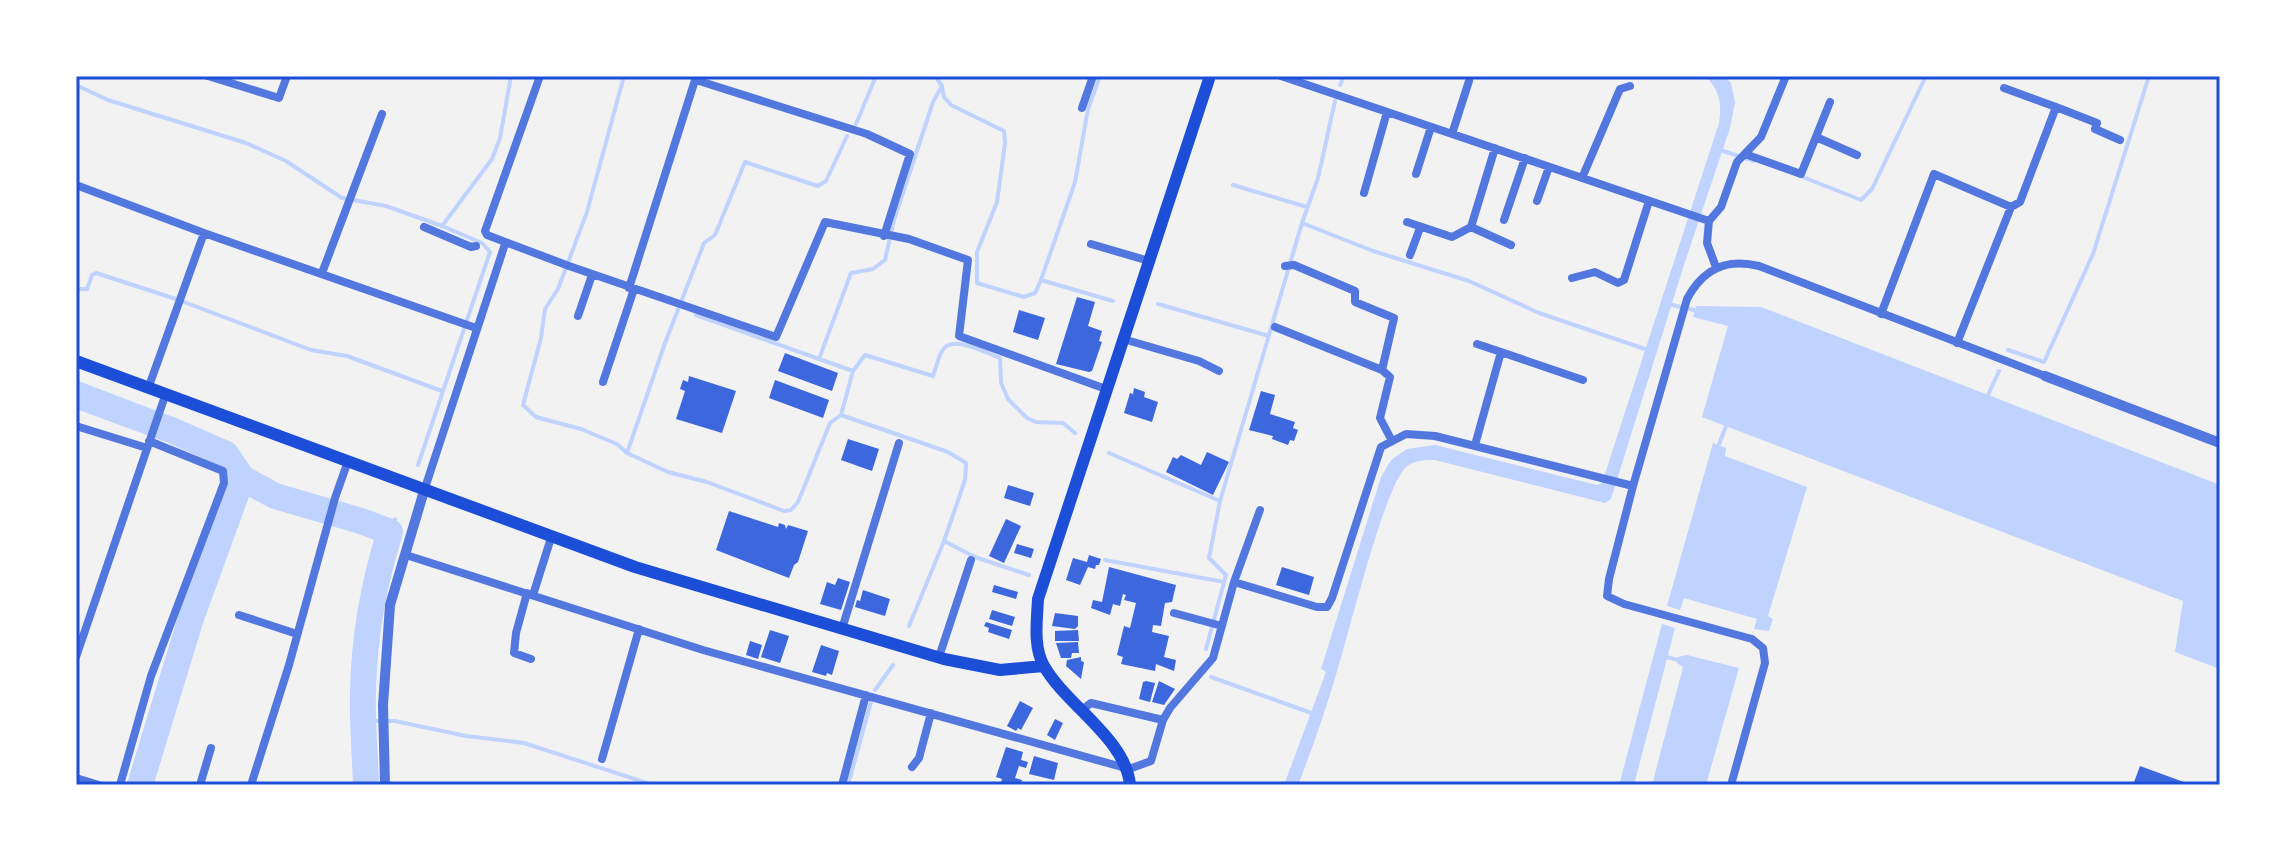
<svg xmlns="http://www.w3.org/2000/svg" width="2296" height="861" viewBox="0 0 2296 861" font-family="Arial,sans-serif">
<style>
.water{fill:#bfd3fe}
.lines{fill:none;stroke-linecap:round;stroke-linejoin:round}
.stream{stroke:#bfd3fe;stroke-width:4}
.river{stroke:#bfd3fe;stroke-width:26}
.building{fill:#3d67dc}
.minor{stroke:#5277de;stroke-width:8}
.tertiary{stroke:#5277de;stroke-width:10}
.primary{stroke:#1d4ed8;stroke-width:12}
.neatline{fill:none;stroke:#1d4ed8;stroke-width:3}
</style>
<rect width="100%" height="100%" fill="#f2f2f2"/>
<path class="water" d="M 1705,76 L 1724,76 L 1731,83 L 1735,102 L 1730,128 L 1683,268 L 1611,499 L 1605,503 L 1435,460 C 1426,460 1414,460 1406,467 C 1384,487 1348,638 1336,675 C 1325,712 1312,749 1298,785 L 1284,785 L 1326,672 L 1321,669 L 1381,477 L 1391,460 L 1407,449 L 1435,445 L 1597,485 L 1602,483 L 1719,123 C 1722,105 1720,90 1705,76 Z
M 1696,306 L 1761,307 L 2220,485 L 2220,669 L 2175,652 L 2183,601 L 1702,417 L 1728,326 L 1693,317 Z
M 76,380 L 151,409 L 144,430 L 136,423 L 76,402 Z
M 1713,443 L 1726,448 L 1725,456 L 1807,487 L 1768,616 L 1773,619 L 1769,631 L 1754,629 L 1757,619 L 1684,598 L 1680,610 L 1667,606 Z
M 1662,624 L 1675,628 L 1634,785 L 1619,785 Z
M 1687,655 L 1739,668 L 1706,785 L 1652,785 L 1683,667 L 1677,663 L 1678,657 Z"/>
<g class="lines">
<path class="stream" d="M 624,76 L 587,212 L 558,289 L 545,309 L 541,338 L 523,405 L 536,417 L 581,429 L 617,444 L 627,453 L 668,472 L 707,482 L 784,511 L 791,510 L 798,502 L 830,423 L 841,415
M 935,76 L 942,86 L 944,97 L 951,105 L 1004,131 L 1005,143 L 997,202 L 977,252 L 977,283 L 1024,297 L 1035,293 L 1041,280
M 1100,76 L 1088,109 L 1075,182 L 1041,280 L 1113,301
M 76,85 L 108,100 L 246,143 L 286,161 L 342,198 L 386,206 L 442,226 L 482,243 L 490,252 L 418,465
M 1340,85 L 1344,76
M 856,124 L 876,76
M 1720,150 L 1754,161
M 1800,176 L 1861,200 L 1872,189 L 1926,76
M 1233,185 L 1307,207
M 1302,223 L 1373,251 L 1469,281 L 1539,313 L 1648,350
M 442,226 L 492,159 L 500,138 L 511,76
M 76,289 L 87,289 L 92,275 L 96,273 L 176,299 L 311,350 L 347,356 L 442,391
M 1158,304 L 1269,336
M 1668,304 L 1698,311
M 696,315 L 819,359
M 2008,350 L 2044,362 L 2093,254 L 2149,76
M 853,371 L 819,359 L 851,273 L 873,269 L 885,260 L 894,220 L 933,102 L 942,86
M 1988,395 L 1999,371
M 1718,447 L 1726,426
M 627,453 L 665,343 L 704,243 L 715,235 L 745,162 L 818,186 L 826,181 L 847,136
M 1109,453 L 1220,501
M 390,532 L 395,519
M 1105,560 L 1224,582
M 1029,575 L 975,557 L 944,541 L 965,480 L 966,463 L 948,452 L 841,415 L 853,371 L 865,355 L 933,376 C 936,368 938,358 942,351 C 952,333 985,353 1000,358 L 1001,383 L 1008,399 L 1027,418 L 1036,422 L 1063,423 L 1075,433
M 909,626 L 944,541
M 1206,649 L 1226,575 L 1209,558 L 1220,501 L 1302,223 L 1318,178 L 1335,101
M 1663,656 L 1682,661
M 1211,677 L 1314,714
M 875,690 L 893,665
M 365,721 L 395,721 L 466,736 L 524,743 L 653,785
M 848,785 L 871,702"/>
<path class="river" d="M 76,395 L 171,430 L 226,454 L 242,478 L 275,496 L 361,521 L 390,532 C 374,582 364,639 363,692 C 362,722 365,754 366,785
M 140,785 L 191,618 L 242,478"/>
</g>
<path class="building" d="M 1077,297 L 1095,302 L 1088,326 L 1102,331 L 1099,341 L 1102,342 L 1092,371 L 1089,372 L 1056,364 Z
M 1019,310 L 1045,318 L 1038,340 L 1013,332 Z
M 785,353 L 838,373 L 832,391 L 778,371 Z
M 689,376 L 736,391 L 722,433 L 676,419 L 685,391 L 680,389 L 683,380 L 688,382 Z
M 775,380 L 829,400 L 823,418 L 769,398 Z
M 1134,388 L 1145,392 L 1144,397 L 1158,402 L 1152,422 L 1124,413 L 1130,393 L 1133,394 Z
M 1261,391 L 1275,395 L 1270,414 L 1295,422 L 1293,428 L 1298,430 L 1294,441 L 1290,440 L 1288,445 L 1272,439 L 1273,436 L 1249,430 Z
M 848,439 L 879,449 L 872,471 L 841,460 Z
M 1207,452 L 1229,462 L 1213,495 L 1166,472 L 1173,457 L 1177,459 L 1181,455 L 1201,465 Z
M 1008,485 L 1034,493 L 1030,506 L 1004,498 Z
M 729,511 L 778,527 L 779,523 L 785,525 L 786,529 L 788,525 L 808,531 L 798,562 L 794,565 L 789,578 L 716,550 Z
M 1006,519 L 1021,526 L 1004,563 L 989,556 Z
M 1017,544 L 1034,549 L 1031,558 L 1014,553 Z
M 1089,555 L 1101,559 L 1099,565 L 1096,565 L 1095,569 L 1088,567 L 1080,585 L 1066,580 L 1073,558 L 1087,562 Z
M 1109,567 L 1176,585 L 1172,602 L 1165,603 L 1161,626 L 1153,625 L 1152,632 L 1169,636 L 1164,657 L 1176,660 L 1174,671 L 1156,664 L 1155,671 L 1121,664 L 1123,657 L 1117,655 L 1124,626 L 1130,628 L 1136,603 L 1124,600 L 1126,595 L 1123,594 L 1120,606 L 1113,604 L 1110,615 L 1091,608 L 1093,600 L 1102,602 Z
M 1282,567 L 1314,577 L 1309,595 L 1276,585 Z
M 838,578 L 850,582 L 841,610 L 820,604 L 827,582 L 835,585 Z
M 994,585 L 1018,592 L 1016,599 L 992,592 Z
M 863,590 L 890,599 L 885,616 L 855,607 L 857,600 L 860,601 Z
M 992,610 L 1015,617 L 1012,626 L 989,619 Z
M 1055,613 L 1078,616 L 1078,626 L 1075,629 L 1052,626 Z
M 986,622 L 1012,630 L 1009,639 L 988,632 L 989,628 L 984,626 Z
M 770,630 L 789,636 L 780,663 L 761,657 Z
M 1078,630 L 1079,641 L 1055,641 L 1055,631 Z
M 750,641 L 762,645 L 758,659 L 746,655 Z
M 1078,642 L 1079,653 L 1072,653 L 1071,658 L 1061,658 L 1056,643 Z
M 821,645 L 839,651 L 832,675 L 827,673 L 826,676 L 812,672 Z
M 1081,657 L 1081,661 L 1084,662 L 1081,679 L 1066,666 L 1067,660 Z
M 1146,681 L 1155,683 L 1150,702 L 1139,699 L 1143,682 Z
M 1159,681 L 1175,689 L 1164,705 L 1152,702 Z
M 1020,701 L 1033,708 L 1021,730 L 1018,728 L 1016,731 L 1007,726 Z
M 1055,719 L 1063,723 L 1055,740 L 1047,735 Z
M 1006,747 L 1023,752 L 1021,760 L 1028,762 L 1026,768 L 1019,766 L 1015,778 L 1022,780 L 1021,785 L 1000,785 L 1002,779 L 996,777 Z
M 1034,756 L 1058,763 L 1054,780 L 1029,774 Z
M 2140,766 L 2192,785 L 2133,785 Z"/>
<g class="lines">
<path class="minor" d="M 208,76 L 279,98 L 287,76
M 540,76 L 485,231 L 487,235 L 569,266 L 776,337 L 825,222 L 909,239 L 968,260 L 959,336 L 1106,389
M 1281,76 L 1709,221
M 696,80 L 867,134 L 910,154 L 884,236
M 2056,107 L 2097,123 L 2095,129 L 2120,140
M 1082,108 L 1093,76
M 1452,134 L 1469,81
M 1816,137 L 1857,155
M 1745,154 L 1801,174 L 1830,102
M 1416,174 L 1431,127
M 1582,178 L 1620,89 L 1630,86
M 76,185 L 204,233 L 476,328
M 1364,193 L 1387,112
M 1537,201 L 1549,167
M 1504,220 L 1525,158
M 1407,222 L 1452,237 L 1471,227 L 1495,148
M 424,227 L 471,247 L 476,246
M 1471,227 L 1511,245
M 1091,244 L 1149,261
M 1410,255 L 1420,228
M 1285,266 L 1294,265 L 1355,291 L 1355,302 L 1394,318 L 1382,370 L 1390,377 L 1380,418 L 1392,441
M 1716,267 L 1707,243 L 1709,221 L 1721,207 L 1737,162 L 1761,137 L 1786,76
M 322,273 L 382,114
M 1572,278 L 1595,272 L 1618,283 L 1624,280 L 1649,201
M 629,288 L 696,77
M 1881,314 L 1934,174 L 2011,207
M 578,316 L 592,275
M 1275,327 L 1382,370
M 1123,339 L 1199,361 L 1219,371
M 1957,343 L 2011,207 L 2020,202 L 2056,107 L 2004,88
M 1477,344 L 1501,352
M 603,382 L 634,289
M 149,386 L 204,233
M 76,426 L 147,448
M 1475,445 L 1501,352 L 1583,380
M 424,491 L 505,244
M 406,555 L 703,650 L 1129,769 L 1151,761 L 1163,720 L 1170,708 L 1213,658 L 1234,582 L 1317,607 L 1327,607 L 1332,598 L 1381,447 L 1406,434 L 1435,436 L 1633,486
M 1234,582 L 1260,510
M 527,593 L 516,633 L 514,653 L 531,659
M 533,595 L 551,538
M 1174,613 L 1222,626
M 239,615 L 297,634
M 842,629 L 899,443
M 76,657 L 166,393
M 939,657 L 971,560
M 1082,710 L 1091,703 L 1163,720
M 602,759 L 639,629
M 912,767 L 919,758 L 931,713
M 76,778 L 99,785
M 120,785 L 151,676 L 224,483 L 223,471 L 149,441
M 200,785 L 211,748
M 251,785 L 289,665 L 335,498 L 348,461
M 842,785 L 866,695
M 1731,785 L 1765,663 L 1763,648 L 1752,639 L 1624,604 L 1607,596 L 1609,579 L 1633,486 L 1687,299 C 1703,269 1726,258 1759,266 L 2045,376"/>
<path class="tertiary" d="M 2045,376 L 2220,443
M 385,785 L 383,705 L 390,605 L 424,491"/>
<path class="primary" d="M 76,361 L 635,567 L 944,659 L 1000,670 L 1044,666
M 1130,785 C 1126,739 1066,705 1044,666 C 1033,647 1037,621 1038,599 L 1210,76"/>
</g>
<rect width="2296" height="861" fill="none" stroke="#ffffff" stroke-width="156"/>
<rect x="78" y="78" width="2140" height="705" class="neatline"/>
</svg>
